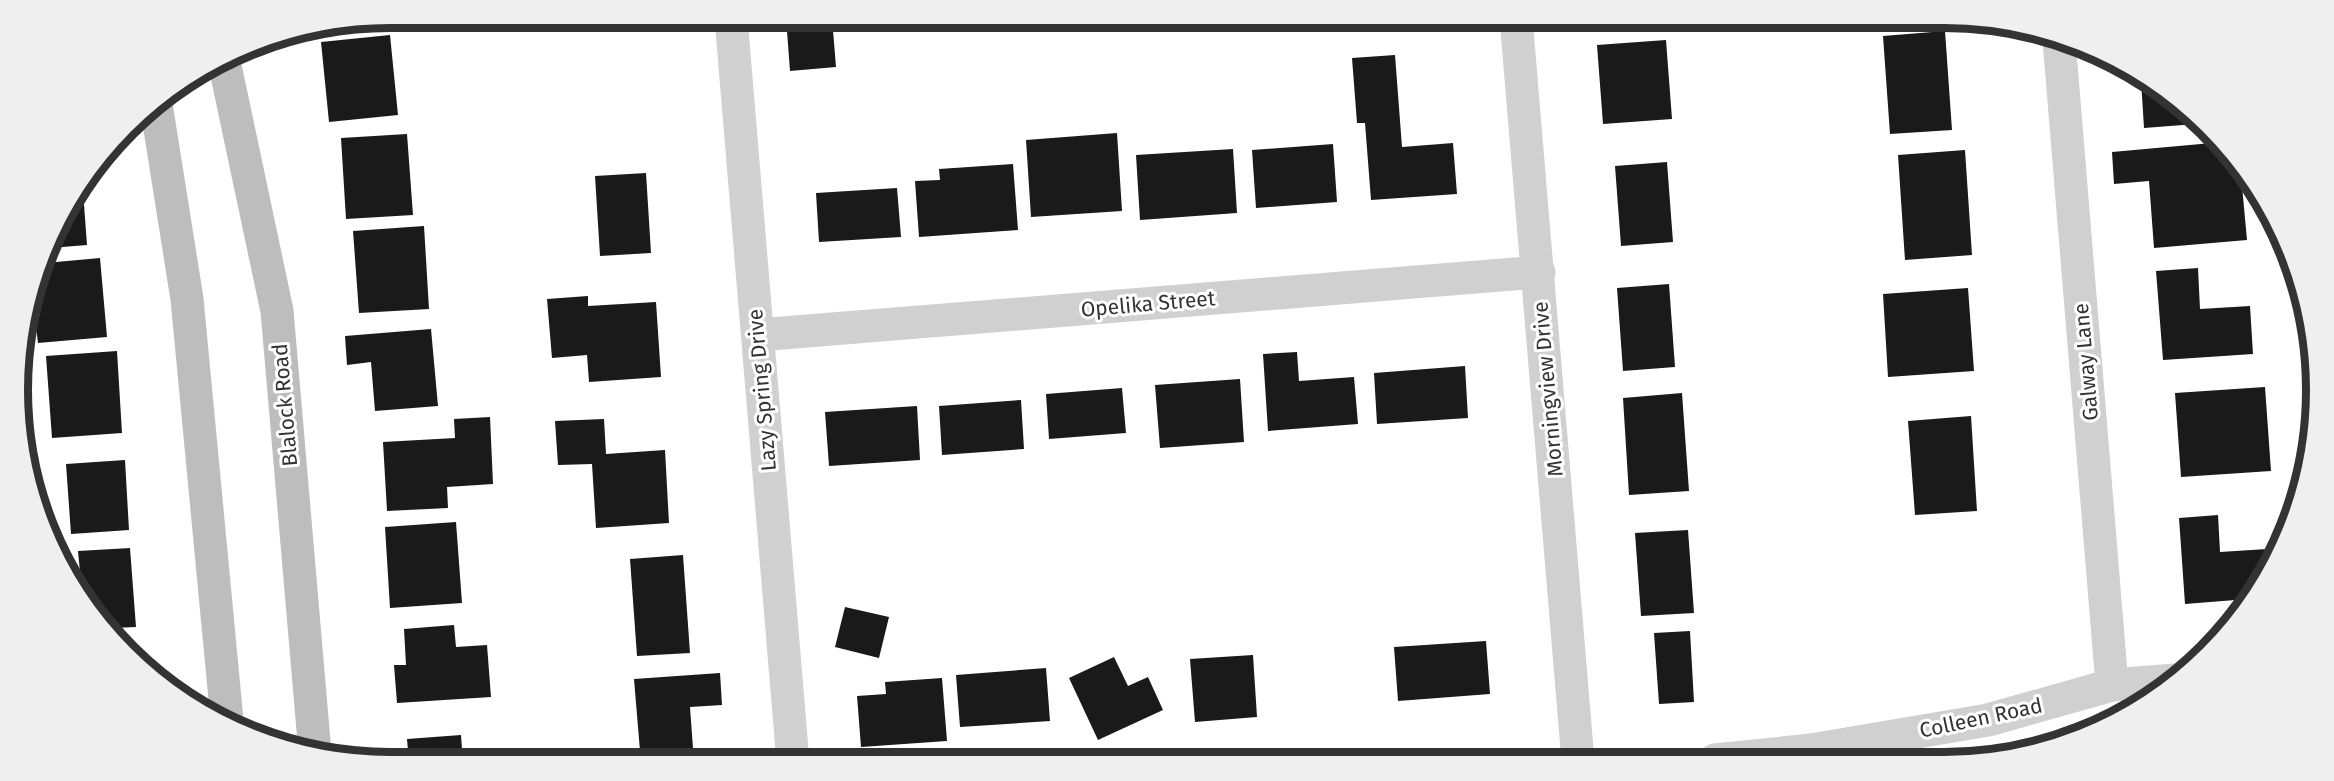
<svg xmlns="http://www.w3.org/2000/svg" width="2334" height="781" viewBox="0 0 2334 781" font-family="'Fira Sans',sans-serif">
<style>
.building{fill:#1a1a1a}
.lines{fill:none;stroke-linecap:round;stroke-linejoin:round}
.street{stroke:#d0d0d0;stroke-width:33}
.secondary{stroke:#bdbdbd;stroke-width:33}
.labels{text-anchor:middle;stroke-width:6;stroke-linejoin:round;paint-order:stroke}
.street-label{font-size:21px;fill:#333;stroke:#fff}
.rim{fill:none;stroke:#333;stroke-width:8}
</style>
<rect width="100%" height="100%" fill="#fff"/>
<path class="building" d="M 786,18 L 832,18 L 836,67 L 790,71 Z
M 1945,31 L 1952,130 L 1890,134 L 1883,36 Z
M 390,35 L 398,115 L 329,122 L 321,42 Z
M 1666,40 L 1672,119 L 1603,124 L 1597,45 Z
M 1395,55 L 1402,147 L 1453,143 L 1457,194 L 1371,200 L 1365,123 L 1357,123 L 1352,58 Z
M 2141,80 L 2170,95 L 2196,124 L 2144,128 Z
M 1117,133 L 1122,211 L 1031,217 L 1026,140 Z
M 407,134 L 413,215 L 346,219 L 341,138 Z
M 2212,143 L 2241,175 L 2247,240 L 2154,248 L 2149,181 L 2114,184 L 2112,152 Z
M 1333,144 L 1337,202 L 1256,208 L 1252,150 Z
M 1233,149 L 1237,213 L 1140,220 L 1136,155 Z
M 1965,150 L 1972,255 L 1905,260 L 1898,155 Z
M 1667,162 L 1673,242 L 1621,246 L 1615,166 Z
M 1013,164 L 1018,230 L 919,237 L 915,181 L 940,180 L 939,169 Z
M 646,173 L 651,253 L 600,256 L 595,176 Z
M 897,188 L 901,237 L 819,242 L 816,193 Z
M 83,191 L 87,245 L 50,248 L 57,225 Z
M 424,226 L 429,309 L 359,313 L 353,231 Z
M 100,258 L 107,337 L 38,343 L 33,302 L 45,263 Z
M 2198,268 L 2200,309 L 2250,306 L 2253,354 L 2163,360 L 2156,271 Z
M 1669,284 L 1675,367 L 1623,371 L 1617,288 Z
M 1968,288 L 1974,371 L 1888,377 L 1883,294 Z
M 588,296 L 588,306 L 656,302 L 661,377 L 589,382 L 587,355 L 552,358 L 547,299 Z
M 431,329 L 438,406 L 375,411 L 371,362 L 347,365 L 345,336 Z
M 117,351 L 122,433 L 52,438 L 46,356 Z
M 1297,352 L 1299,381 L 1354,377 L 1358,424 L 1268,431 L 1263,354 Z
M 1465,366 L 1468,418 L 1377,424 L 1374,373 Z
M 1240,379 L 1244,442 L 1160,448 L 1155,385 Z
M 2265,387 L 2271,471 L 2181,477 L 2175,393 Z
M 1122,388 L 1126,433 L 1049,439 L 1046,394 Z
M 1682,393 L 1689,491 L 1629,495 L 1623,398 Z
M 1021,400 L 1024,449 L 942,455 L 939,406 Z
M 917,406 L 920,460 L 829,466 L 825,412 Z
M 1971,416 L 1977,511 L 1915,515 L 1908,421 Z
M 490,417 L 493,484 L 447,487 L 448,508 L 387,511 L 383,442 L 455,438 L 454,419 Z
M 604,419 L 606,454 L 665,450 L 669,523 L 596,528 L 592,464 L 558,465 L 555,421 Z
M 125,460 L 129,530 L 71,534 L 66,464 Z
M 2218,515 L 2220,552 L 2267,549 L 2269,570 L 2266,577 L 2248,599 L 2185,604 L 2179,518 Z
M 456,522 L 462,603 L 390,608 L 385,527 Z
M 1688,530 L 1694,613 L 1641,616 L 1635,533 Z
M 130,548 L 136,627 L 112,628 L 81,598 L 70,573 L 80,572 L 78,551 Z
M 683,555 L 690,653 L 637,656 L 630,559 Z
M 845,607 L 889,617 L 879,658 L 835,647 Z
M 454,625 L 456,647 L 487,645 L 491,697 L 397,703 L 394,665 L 406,665 L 404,629 Z
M 1690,631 L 1694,702 L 1659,704 L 1654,633 Z
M 1486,641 L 1490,694 L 1398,701 L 1394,647 Z
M 1253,655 L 1257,717 L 1195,722 L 1190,659 Z
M 1114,657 L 1128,686 L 1148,677 L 1163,710 L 1098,740 L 1069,678 Z
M 1046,668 L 1050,721 L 960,727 L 956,675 Z
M 720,673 L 722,705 L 690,707 L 694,762 L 641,763 L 634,679 Z
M 942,678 L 947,741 L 861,747 L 857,696 L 886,694 L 885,682 Z
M 461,735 L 463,763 L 409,763 L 407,739 Z"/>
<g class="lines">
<path class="street" d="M 731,18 L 793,762
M 1516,18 L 1578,761
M 2059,40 L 2112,685
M 758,335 L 1539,272
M 1715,760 L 1811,750 L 1988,720 L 2112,685 L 2175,680"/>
<path class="secondary" d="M 224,61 L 277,311 L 315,753
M 156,104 L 187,299 L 227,720"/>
</g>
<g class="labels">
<g class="street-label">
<text transform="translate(1148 304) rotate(-5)" y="7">Opelika Street</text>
<text transform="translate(2086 362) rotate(-95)" y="7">Galway Lane</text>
<text transform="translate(1548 389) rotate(-95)" y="7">Morningview Drive</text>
<text transform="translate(762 390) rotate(-95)" y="7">Lazy Spring Drive</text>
<text transform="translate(285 405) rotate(-95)" y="7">Blalock Road</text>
<text transform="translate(1981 718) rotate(-12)" y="7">Colleen Road</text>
</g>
</g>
<path d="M0 0H2334V781H0ZM390 28H1944A362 362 0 0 1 2306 390V390A362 362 0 0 1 1944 752H390A362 362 0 0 1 28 390V390A362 362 0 0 1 390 28Z" fill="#efefef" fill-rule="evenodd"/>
<path class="rim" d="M390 28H1944A362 362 0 0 1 2306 390V390A362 362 0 0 1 1944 752H390A362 362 0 0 1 28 390V390A362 362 0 0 1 390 28Z"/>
</svg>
